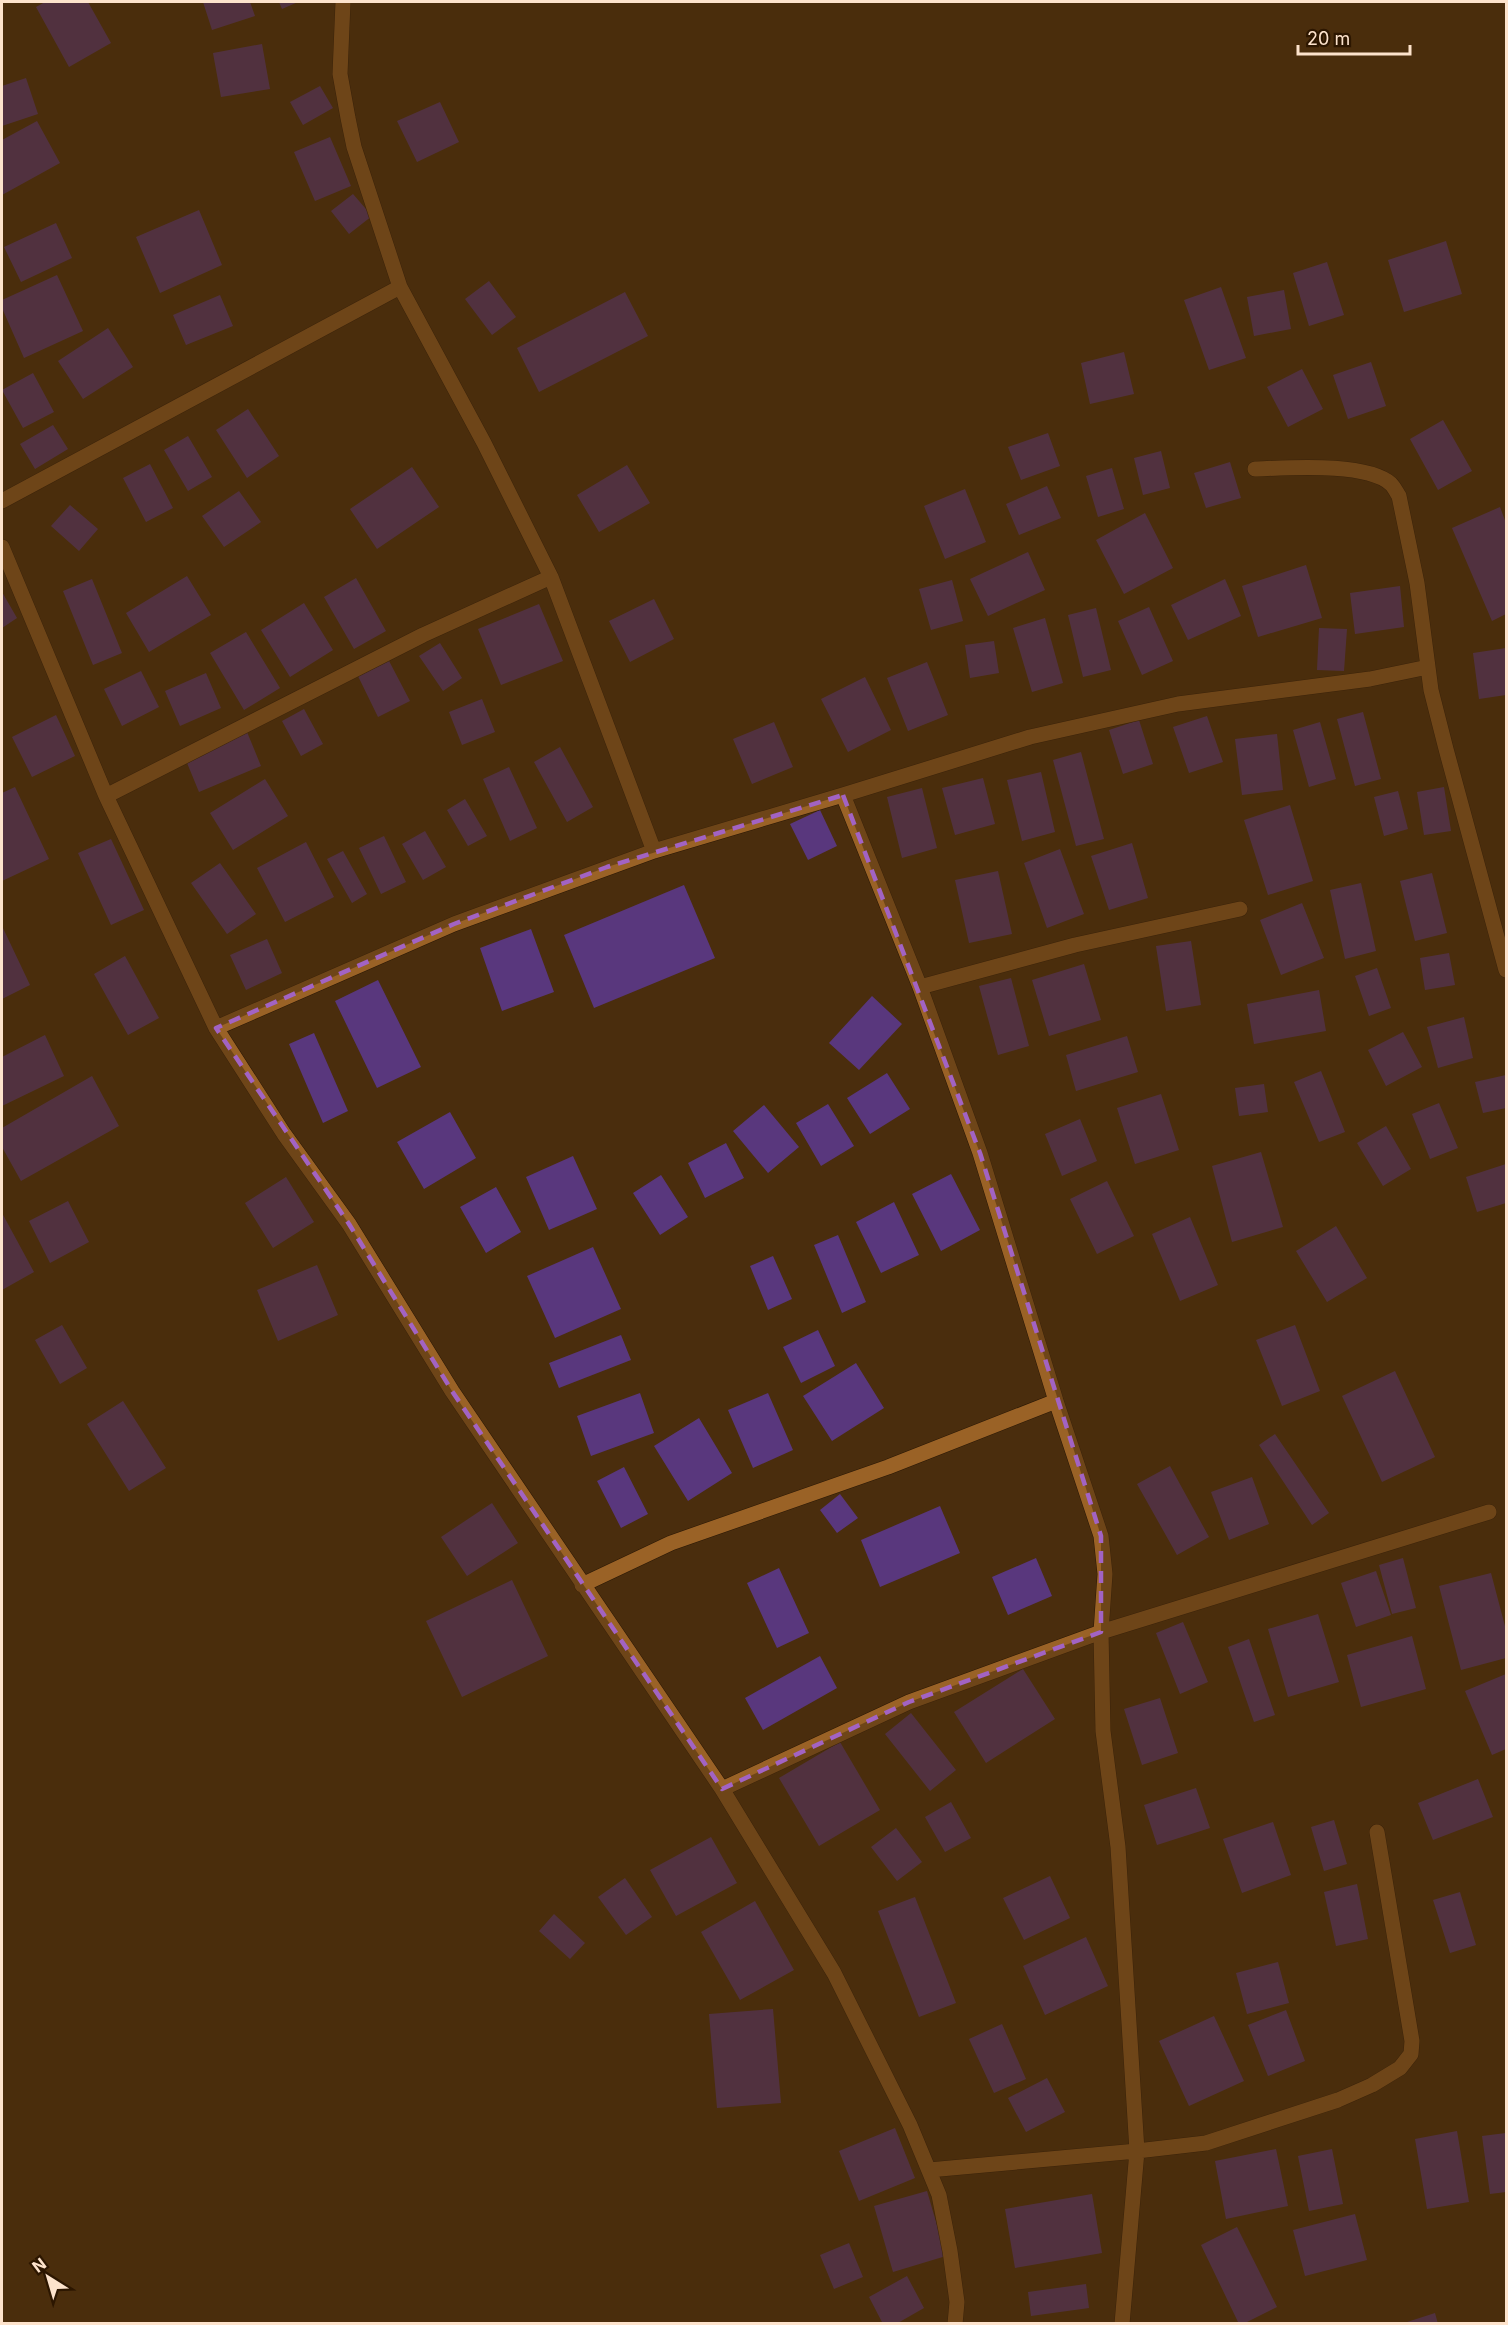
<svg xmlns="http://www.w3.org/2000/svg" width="1508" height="2325" viewBox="0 0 1508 2325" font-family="Inter,sans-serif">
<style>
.building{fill:#59377d}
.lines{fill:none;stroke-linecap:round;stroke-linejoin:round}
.minor-casing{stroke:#291705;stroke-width:16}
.minor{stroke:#9a6226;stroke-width:15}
.marked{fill:none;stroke:#a263c3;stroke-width:4.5;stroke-dasharray:12 8;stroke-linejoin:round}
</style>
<rect width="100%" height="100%" fill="#4a2d0d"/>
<path class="building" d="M 45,2 L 88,2 L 111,43 L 69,67 L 36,7 Z
M 203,2 L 250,2 L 255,16 L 212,30 Z
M 279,2 L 298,2 L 282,9 Z
M 262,44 L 270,89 L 221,97 L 213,53 Z
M 26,78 L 38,114 L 2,126 L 2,86 Z
M 320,86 L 333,108 L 303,125 L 290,102 Z
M 440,102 L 459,142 L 417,162 L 397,121 Z
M 37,121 L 60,163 L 2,195 L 2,140 Z
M 330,137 L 351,186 L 315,201 L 294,152 Z
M 353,194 L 372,216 L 349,234 L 331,211 Z
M 199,210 L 222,265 L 160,293 L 136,237 Z
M 56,223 L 72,258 L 21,282 L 4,247 Z
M 1446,241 L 1462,294 L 1404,312 L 1388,260 Z
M 1327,262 L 1344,315 L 1309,326 L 1293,273 Z
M 57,275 L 83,331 L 24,358 L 2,308 L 2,300 Z
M 489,281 L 516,317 L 492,335 L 465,299 Z
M 1221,287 L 1246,358 L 1209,370 L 1184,300 Z
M 1284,290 L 1291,329 L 1254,336 L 1247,297 Z
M 625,292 L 648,336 L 539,392 L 517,348 Z
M 220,295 L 233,326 L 186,345 L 173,315 Z
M 108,328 L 133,367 L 83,399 L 58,361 Z
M 1124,352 L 1134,394 L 1090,404 L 1081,363 Z
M 1371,362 L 1386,406 L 1348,419 L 1333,375 Z
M 1302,369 L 1323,409 L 1288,427 L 1267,387 Z
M 33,373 L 54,412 L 23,428 L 2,390 Z
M 248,409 L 279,456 L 247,478 L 216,430 Z
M 1443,420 L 1472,471 L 1438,490 L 1410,439 Z
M 53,425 L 68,449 L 35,469 L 20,444 Z
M 1048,433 L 1060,466 L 1021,480 L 1008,447 Z
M 188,436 L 212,477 L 188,491 L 164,450 Z
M 1161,451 L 1170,488 L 1143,495 L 1134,458 Z
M 1230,462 L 1241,498 L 1206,508 L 1194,473 Z
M 150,464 L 173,508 L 146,522 L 123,478 Z
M 627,465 L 650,503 L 599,532 L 577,495 Z
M 412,467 L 439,507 L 377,549 L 350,509 Z
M 1112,468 L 1124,509 L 1098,517 L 1086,476 Z
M 1047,486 L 1061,518 L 1019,535 L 1006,504 Z
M 965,489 L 986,542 L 945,559 L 924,506 Z
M 239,491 L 261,522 L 224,547 L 202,516 Z
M 70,505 L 98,529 L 79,551 L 51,526 Z
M 1500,507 L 1506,523 L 1506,614 L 1492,621 L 1452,528 Z
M 1145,513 L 1173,568 L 1124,594 L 1096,540 Z
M 1028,552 L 1045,590 L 988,616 L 970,579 Z
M 1306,565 L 1322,618 L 1258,637 L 1242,586 Z
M 187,576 L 211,615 L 149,652 L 126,613 Z
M 356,578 L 386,631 L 354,649 L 324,597 Z
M 92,579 L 122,653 L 93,665 L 63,591 Z
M 1225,579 L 1241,616 L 1188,640 L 1171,605 Z
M 952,580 L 963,621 L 931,630 L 919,589 Z
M 1400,586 L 1404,627 L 1355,634 L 1350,593 Z
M 2,592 L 17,618 L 2,628 Z
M 654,599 L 674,639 L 630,662 L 609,621 Z
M 304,603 L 333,650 L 290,677 L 261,630 Z
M 539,604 L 563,661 L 501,685 L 478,629 Z
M 1149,607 L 1173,661 L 1142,675 L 1118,621 Z
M 1096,608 L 1111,670 L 1083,677 L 1068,615 Z
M 1045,618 L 1063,683 L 1032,692 L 1013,628 Z
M 1319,628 L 1347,629 L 1344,671 L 1317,670 Z
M 246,632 L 280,688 L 244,710 L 210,653 Z
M 994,641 L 999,673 L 970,678 L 965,645 Z
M 440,643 L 462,678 L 443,691 L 419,656 Z
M 1506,648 L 1506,695 L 1479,699 L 1473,653 Z
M 388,659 L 410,701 L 378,717 L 357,674 Z
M 927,662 L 948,715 L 908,731 L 887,678 Z
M 141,671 L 159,707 L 122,726 L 104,689 Z
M 206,673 L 221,708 L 180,726 L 165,691 Z
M 865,677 L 891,730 L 848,752 L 821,699 Z
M 482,699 L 495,732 L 462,745 L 449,712 Z
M 304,709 L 323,744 L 301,756 L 282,721 Z
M 1363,712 L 1381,779 L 1355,786 L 1337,719 Z
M 56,715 L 75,756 L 32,777 L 12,737 Z
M 1207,716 L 1223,762 L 1189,773 L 1173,727 Z
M 1139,720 L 1153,764 L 1123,774 L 1109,730 Z
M 774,722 L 793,767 L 752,784 L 733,739 Z
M 1320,722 L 1336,779 L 1309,787 L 1293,730 Z
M 247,732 L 261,766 L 199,792 L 185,758 Z
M 1277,734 L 1283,790 L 1242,795 L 1235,739 Z
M 560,747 L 593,807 L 567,822 L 534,762 Z
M 1081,752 L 1104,839 L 1076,846 L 1053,760 Z
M 509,767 L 537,828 L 510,841 L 483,779 Z
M 1041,772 L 1055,832 L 1022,841 L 1007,780 Z
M 983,778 L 995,824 L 955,835 L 942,788 Z
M 265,779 L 288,816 L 233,850 L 210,813 Z
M 15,787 L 49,859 L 2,881 L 2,793 Z
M 1444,787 L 1451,831 L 1424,835 L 1417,792 Z
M 922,788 L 937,848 L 902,858 L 887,797 Z
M 1398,791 L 1408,829 L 1384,836 L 1374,797 Z
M 465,799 L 487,836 L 468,846 L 447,810 Z
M 1290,805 L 1313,881 L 1268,895 L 1244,820 Z
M 820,810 L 837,846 L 808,860 L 790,824 Z
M 425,831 L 446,867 L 423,880 L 402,844 Z
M 384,836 L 406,882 L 381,894 L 359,848 Z
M 111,839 L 144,910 L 111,925 L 78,853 Z
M 306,842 L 334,897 L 285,922 L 257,868 Z
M 1132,843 L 1148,898 L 1109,910 L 1091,856 Z
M 1060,849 L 1084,914 L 1047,928 L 1024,863 Z
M 343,851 L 367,894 L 352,903 L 327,859 Z
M 220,863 L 256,914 L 227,934 L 191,883 Z
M 998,871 L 1012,934 L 969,943 L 955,880 Z
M 1432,873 L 1447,933 L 1415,941 L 1400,881 Z
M 1361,883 L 1376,951 L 1345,959 L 1330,890 Z
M 684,885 L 715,958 L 594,1008 L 564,935 Z
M 1302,903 L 1324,958 L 1281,975 L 1260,920 Z
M 2,926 L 30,985 L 2,999 Z
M 531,929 L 554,992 L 502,1011 L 480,948 Z
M 267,939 L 282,973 L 246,990 L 230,955 Z
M 1191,941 L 1201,1005 L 1166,1011 L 1156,946 Z
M 1449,953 L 1455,985 L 1425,990 L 1420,958 Z
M 125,956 L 159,1018 L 128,1035 L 94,974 Z
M 1084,964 L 1101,1020 L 1049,1036 L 1032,980 Z
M 1377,968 L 1391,1008 L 1369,1016 L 1355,976 Z
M 1011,978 L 1029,1046 L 998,1055 L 979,986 Z
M 378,980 L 421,1067 L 377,1088 L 335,1001 Z
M 1319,990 L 1326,1031 L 1254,1044 L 1247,1004 Z
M 872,996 L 902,1024 L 859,1070 L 829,1043 Z
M 1464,1017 L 1473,1058 L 1438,1068 L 1427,1027 Z
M 1403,1032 L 1422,1067 L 1386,1086 L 1368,1050 Z
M 314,1033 L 348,1111 L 323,1123 L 289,1044 Z
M 45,1035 L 64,1076 L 2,1106 L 2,1057 Z
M 1127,1036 L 1138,1072 L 1076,1091 L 1066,1055 Z
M 1321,1071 L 1345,1132 L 1319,1142 L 1294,1082 Z
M 887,1073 L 910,1109 L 870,1134 L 847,1098 Z
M 1506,1075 L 1506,1108 L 1483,1113 L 1475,1082 Z
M 92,1076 L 119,1126 L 21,1181 L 2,1147 L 2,1128 Z
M 1264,1084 L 1268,1112 L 1239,1116 L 1235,1088 Z
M 1161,1094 L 1179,1150 L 1135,1164 L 1117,1108 Z
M 1439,1103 L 1458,1148 L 1430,1159 L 1412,1114 Z
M 828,1104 L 854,1146 L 821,1166 L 796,1123 Z
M 764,1105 L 799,1147 L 768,1173 L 733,1131 Z
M 450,1112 L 476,1158 L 424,1189 L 397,1142 Z
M 1080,1119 L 1097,1161 L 1062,1176 L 1045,1134 Z
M 1386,1126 L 1411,1169 L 1383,1186 L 1357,1143 Z
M 726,1143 L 744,1178 L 705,1198 L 688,1163 Z
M 1261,1152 L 1283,1227 L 1232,1242 L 1212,1166 Z
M 573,1156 L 597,1209 L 549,1230 L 526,1177 Z
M 1506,1164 L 1506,1203 L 1477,1212 L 1466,1177 Z
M 951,1174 L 980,1230 L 941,1251 L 912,1194 Z
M 661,1175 L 688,1217 L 660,1235 L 633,1193 Z
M 286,1177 L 314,1222 L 273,1248 L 245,1203 Z
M 1107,1181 L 1134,1236 L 1097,1254 L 1070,1199 Z
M 496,1187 L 521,1232 L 486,1253 L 460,1207 Z
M 68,1201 L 89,1242 L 50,1263 L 29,1221 Z
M 894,1202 L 919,1255 L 881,1273 L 856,1222 Z
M 2,1213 L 34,1272 L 2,1290 Z
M 1190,1217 L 1218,1285 L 1180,1301 L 1152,1234 Z
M 1336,1226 L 1367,1278 L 1327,1302 L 1296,1251 Z
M 838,1235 L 866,1302 L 842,1313 L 814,1245 Z
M 593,1247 L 621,1309 L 555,1338 L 527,1276 Z
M 773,1256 L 792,1299 L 768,1310 L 750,1266 Z
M 317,1265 L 338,1315 L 278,1341 L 257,1290 Z
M 62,1325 L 87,1368 L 60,1384 L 35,1340 Z
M 1295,1325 L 1320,1391 L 1282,1406 L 1256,1340 Z
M 818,1330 L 835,1366 L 801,1383 L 783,1347 Z
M 621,1335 L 631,1360 L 559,1388 L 549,1363 Z
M 856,1363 L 884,1408 L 832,1441 L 803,1396 Z
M 1395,1371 L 1435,1457 L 1382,1482 L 1342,1396 Z
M 640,1393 L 654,1433 L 591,1456 L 577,1416 Z
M 768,1393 L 793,1450 L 753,1468 L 728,1410 Z
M 123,1401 L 166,1468 L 129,1491 L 87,1424 Z
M 699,1418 L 732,1473 L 688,1501 L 654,1446 Z
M 1275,1434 L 1329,1513 L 1312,1525 L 1259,1445 Z
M 1170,1466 L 1209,1537 L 1177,1555 L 1137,1484 Z
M 624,1467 L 648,1514 L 621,1528 L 597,1481 Z
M 1252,1477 L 1269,1524 L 1229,1540 L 1211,1492 Z
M 840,1494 L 858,1518 L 837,1533 L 820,1510 Z
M 492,1503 L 518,1543 L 467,1576 L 441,1537 Z
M 940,1506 L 960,1553 L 880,1587 L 861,1540 Z
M 1036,1558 L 1052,1596 L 1008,1615 L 992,1577 Z
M 1403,1558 L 1416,1608 L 1392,1614 L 1379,1565 Z
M 779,1568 L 809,1633 L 777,1648 L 747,1583 Z
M 1376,1571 L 1391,1615 L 1356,1627 L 1341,1583 Z
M 1491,1573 L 1506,1630 L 1506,1658 L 1461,1670 L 1439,1586 Z
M 512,1580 L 548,1656 L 462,1697 L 426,1621 Z
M 1318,1614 L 1339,1682 L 1288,1697 L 1268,1629 Z
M 1183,1622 L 1208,1682 L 1180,1694 L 1156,1633 Z
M 1412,1636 L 1426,1689 L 1361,1707 L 1347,1655 Z
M 1249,1639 L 1275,1715 L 1254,1722 L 1228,1647 Z
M 820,1656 L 837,1688 L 763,1730 L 745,1698 Z
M 1023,1669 L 1055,1719 L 986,1763 L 954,1712 Z
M 1506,1674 L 1506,1749 L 1492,1755 L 1465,1691 Z
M 1160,1698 L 1178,1753 L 1142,1765 L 1124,1709 Z
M 911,1713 L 956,1770 L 930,1791 L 885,1734 Z
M 840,1742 L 880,1810 L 819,1846 L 779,1778 Z
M 1478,1779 L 1493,1817 L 1433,1840 L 1418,1803 Z
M 1196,1788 L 1210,1828 L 1157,1845 L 1144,1805 Z
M 951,1802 L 971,1838 L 945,1852 L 925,1817 Z
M 1334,1820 L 1347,1864 L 1324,1871 L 1311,1827 Z
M 1273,1822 L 1291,1875 L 1242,1893 L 1223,1839 Z
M 896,1828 L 922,1862 L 897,1881 L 871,1847 Z
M 711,1837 L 737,1883 L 676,1916 L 650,1870 Z
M 1050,1876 L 1070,1918 L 1024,1940 L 1003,1898 Z
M 625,1878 L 652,1917 L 626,1935 L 598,1897 Z
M 1357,1884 L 1368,1939 L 1336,1946 L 1324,1892 Z
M 1460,1892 L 1476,1945 L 1450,1953 L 1433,1900 Z
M 915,1897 L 956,2003 L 919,2017 L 878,1911 Z
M 755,1901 L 794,1970 L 740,2000 L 701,1932 Z
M 554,1914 L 585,1943 L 570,1959 L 539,1931 Z
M 1086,1937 L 1108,1986 L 1045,2015 L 1023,1966 Z
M 1278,1962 L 1289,2003 L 1247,2014 L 1236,1973 Z
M 773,2009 L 781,2103 L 717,2108 L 709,2014 Z
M 1286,2010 L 1305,2061 L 1268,2076 L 1248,2025 Z
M 1214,2016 L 1244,2081 L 1189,2106 L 1159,2041 Z
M 1002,2024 L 1026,2079 L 994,2093 L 969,2039 Z
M 1047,2078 L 1065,2112 L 1026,2132 L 1008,2098 Z
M 895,2128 L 915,2178 L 859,2201 L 839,2151 Z
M 1457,2131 L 1469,2202 L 1427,2209 L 1415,2139 Z
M 1506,2133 L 1506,2192 L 1490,2194 L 1482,2136 Z
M 1276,2149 L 1288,2206 L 1226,2219 L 1215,2161 Z
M 1332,2149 L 1343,2204 L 1309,2211 L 1298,2156 Z
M 927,2191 L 946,2256 L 893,2272 L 874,2206 Z
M 1092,2194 L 1102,2253 L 1015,2268 L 1005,2209 Z
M 1355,2214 L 1367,2260 L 1305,2276 L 1293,2230 Z
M 1237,2227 L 1277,2307 L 1243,2324 L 1239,2324 L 1201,2245 Z
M 849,2243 L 863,2277 L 834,2289 L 820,2255 Z
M 907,2276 L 924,2308 L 896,2324 L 883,2324 L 869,2297 Z
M 1086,2284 L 1089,2308 L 1031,2316 L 1028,2292 Z
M 1435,2313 L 1438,2324 L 1404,2324 L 1404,2323 Z"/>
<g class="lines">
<g class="minor-casing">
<path id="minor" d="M 2,501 L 400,287
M 2,547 L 106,796 L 216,1028 L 284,1134 L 349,1224 L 452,1391 L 722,1789 L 834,1973 L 910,2125 L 939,2195 L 950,2251 L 957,2302 L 955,2324
M 1428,667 L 1431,690 L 1446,749 L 1506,970
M 843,795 L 920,987 L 980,1153 L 1056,1401 L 1101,1536 L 1105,1574 L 1101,1632 L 1103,1731 L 1118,1847 L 1137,2151 L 1122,2324
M 106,796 L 423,635 L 551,577
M 654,851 L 843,795 L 1030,737 L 1178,704 L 1370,679 L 1428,667 L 1417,583 L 1399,496 C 1397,493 1394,487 1391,484 C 1366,462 1288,468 1255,469
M 920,987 L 1075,945 L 1240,909
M 216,1028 L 454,924 L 654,851 L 551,577 L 484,443 L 400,287 L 354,147 L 348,118 L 340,74 L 343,2
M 582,1585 L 671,1543 L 888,1467 L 1056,1401
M 722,1789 L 909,1702 L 1101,1632 L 1489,1512
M 929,2170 L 1137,2151 L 1206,2143 L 1338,2100 L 1372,2085 L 1400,2068 L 1411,2054 L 1412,2041 L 1377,1832"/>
</g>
<use href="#minor" class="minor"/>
</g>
<path d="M0 0H1508V2325H0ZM 843,795 L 980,1153 L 1101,1536 L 1101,1632 L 909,1702 L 722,1789 L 452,1391 L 349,1224 L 216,1028 L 454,924 L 607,867 Z" fill="#4a2d0d" fill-opacity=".55" fill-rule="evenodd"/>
<path class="marked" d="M 843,795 L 980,1153 L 1101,1536 L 1101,1632 L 909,1702 L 722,1789 L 452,1391 L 349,1224 L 216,1028 L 454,924 L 607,867 Z"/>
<rect width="1508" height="2325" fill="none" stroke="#fde3cc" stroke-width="6"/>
<g transform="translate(48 2277) rotate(323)" stroke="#2c1600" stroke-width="4.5" paint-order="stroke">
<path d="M0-4.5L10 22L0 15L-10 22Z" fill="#fde3cc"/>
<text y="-9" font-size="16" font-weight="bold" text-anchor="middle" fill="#fde3cc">N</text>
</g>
<path d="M1298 45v9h112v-9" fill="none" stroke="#fde3cc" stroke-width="3"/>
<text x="1307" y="45" font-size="18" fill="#fde3cc" stroke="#2c1600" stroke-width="4.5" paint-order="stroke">20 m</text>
</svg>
